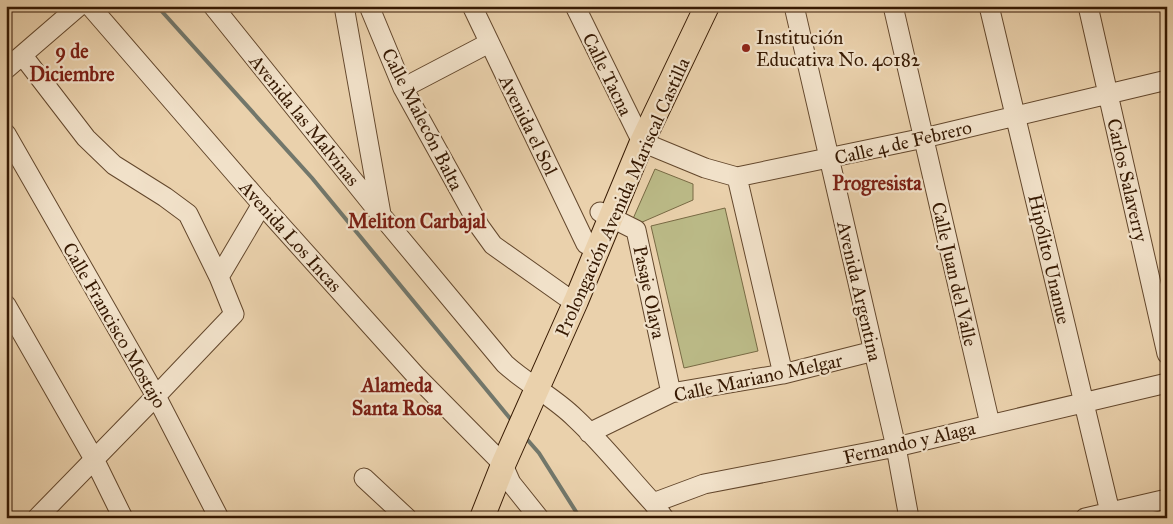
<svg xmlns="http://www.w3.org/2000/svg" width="1173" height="524" viewBox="0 0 1173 524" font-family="'IM FELL Great Primer',serif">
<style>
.green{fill:#bbba87;stroke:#786a44}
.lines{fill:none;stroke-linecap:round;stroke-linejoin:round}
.stream{stroke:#72776b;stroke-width:4}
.minor-casing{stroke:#63472c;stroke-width:21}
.major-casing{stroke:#361902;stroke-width:26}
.minor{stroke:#f1e1c9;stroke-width:19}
.major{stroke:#ead1ac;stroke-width:24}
.poi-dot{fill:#8f2418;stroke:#f1e1c9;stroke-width:2}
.labels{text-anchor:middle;stroke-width:4.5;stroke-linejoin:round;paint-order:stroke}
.poi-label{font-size:19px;fill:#361902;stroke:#f1e1c9;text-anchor:start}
.street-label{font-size:19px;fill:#361902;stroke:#f1e1c9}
.neighbourhood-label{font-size:20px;font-weight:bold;fill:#7a1f14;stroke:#f1e1c9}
</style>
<rect width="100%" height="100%" fill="#ead1ac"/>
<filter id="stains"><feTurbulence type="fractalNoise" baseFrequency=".004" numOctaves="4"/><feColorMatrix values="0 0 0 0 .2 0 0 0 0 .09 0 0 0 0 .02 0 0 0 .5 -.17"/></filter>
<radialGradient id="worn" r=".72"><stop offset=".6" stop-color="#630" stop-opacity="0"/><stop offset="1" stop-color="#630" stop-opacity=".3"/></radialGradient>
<path class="green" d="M 655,169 L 693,184 L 693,200 L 640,223 L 632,221 Z
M 725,208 L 758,351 L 684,368 L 651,226 Z"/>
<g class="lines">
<path class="stream" d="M 157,6 L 312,178 L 513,422
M 525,437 L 539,453 L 580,518"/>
<g class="minor-casing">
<path id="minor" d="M 90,6 L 258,200 L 417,377 L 498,459 L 503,465 L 511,483 L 539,518
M 213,6 L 381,215 L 505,364 C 527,384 554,397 575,418 C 603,444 627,475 653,503 L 664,518
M 344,6 L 381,214
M 369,6 L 403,88 L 480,227 L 493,245 L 565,296 L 576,301
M 472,6 L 586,244
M 575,6 L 642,142 L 705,168 L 737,177 L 924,138 L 1167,80
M 794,6 L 896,447 L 909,518
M 893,6 L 990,424
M 989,6 L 1110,512
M 1088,6 L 1167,354
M 23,56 L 86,138 L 114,165 L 165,197 L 188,214 L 219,277 L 234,314 L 156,396 L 37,518
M 6,69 L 79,6
M 403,88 L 489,43
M 6,134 L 156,396 L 219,518
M 737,177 L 783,374
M 600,212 L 636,230 L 671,393
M 219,277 L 262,204
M 6,305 L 94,459 L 123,518
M 589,433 L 671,393 L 783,374 L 874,351
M 364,478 L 407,518
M 653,503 L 704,484 L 896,447 L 1167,383
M 1085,518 L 1167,499"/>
</g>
<g class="major-casing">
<path id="major" d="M 482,518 L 503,465 L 576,301 L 642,142 L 707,6"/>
</g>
<use href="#minor" class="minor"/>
<use href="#major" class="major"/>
</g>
<circle class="poi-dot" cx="746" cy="48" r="5"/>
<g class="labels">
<g class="poi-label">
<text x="756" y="44">Institución<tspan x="756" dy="22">Educativa No. 40182</tspan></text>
</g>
<g class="street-label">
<text transform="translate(608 74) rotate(64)" y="7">Calle Tacna</text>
<text transform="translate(423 119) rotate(63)" y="7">Calle Malecón Balta</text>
<text transform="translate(305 120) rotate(51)" y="7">Avenida las Malvinas</text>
<text transform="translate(529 125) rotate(64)" y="7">Avenida el Sol</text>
<text transform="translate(903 142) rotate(-13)" y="7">Calle 4 de Febrero</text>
<text transform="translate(1128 180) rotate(77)" y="7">Carlos Salaverry</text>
<text transform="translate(622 197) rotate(-66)" y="7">Prolongación Avenida Mariscal Castilla</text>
<text transform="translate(291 236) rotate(48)" y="7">Avenida Los Incas</text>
<text transform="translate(1050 259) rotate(77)" y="7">Hipólito Unanue</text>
<text transform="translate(955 274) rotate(77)" y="7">Calle Juan del Valle</text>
<text transform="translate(860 291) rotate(77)" y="7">Avenida Argentina</text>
<text transform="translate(650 292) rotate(78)" y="7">Pasaje Olaya</text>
<text transform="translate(115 325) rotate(60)" y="7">Calle Francisco Mostajo</text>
<text transform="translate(758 377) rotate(-12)" y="7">Calle Mariano Melgar</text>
<text transform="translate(909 442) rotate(-13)" y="7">Fernando y Alaga</text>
</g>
<g class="neighbourhood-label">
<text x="72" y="58">9 de<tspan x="72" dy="23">Diciembre</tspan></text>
<text x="877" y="190">Progresista</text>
<text x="417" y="228">Meliton Carbajal</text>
<text x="397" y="392">Alameda<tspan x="397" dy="23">Santa Rosa</tspan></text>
</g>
</g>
<rect width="1173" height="524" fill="none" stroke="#ead1ac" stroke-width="25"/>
<rect x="8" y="8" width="1158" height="509" fill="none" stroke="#361902" stroke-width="2.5"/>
<rect x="12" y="12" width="1148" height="499" fill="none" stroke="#361902"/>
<rect width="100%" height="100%" filter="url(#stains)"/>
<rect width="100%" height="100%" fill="url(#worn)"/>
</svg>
